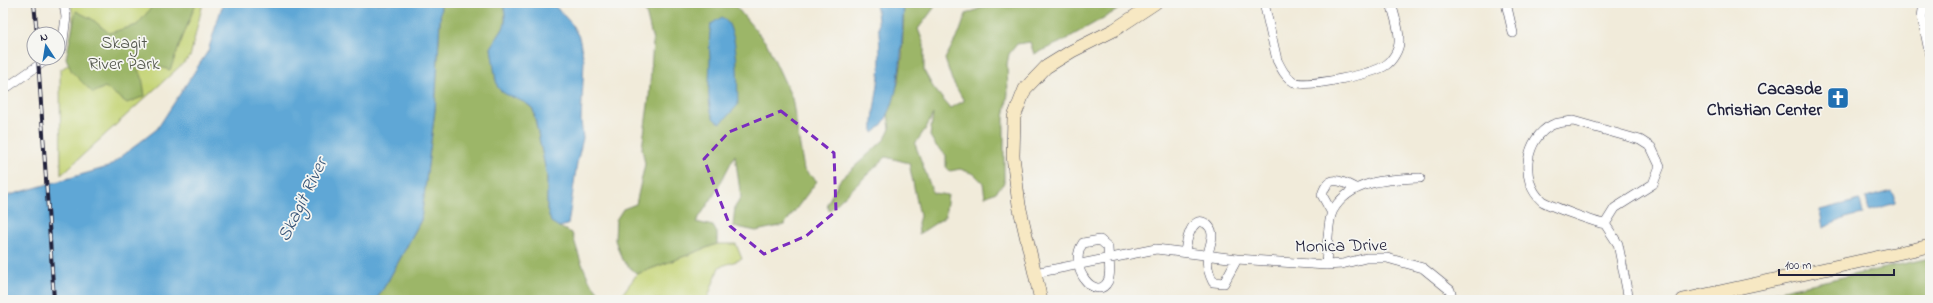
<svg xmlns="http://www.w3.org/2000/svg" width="1933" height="303" viewBox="0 0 1933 303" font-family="'Indie Flower',sans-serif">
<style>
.green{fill:#c5d476;stroke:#747b58}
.forest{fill:#9cb667;stroke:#5f6c51}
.water{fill:#5fa7d6;stroke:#406488}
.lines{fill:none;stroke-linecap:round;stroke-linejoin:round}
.street-casing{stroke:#414053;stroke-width:10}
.secondary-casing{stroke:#414053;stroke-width:14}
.street{stroke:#fff;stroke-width:9}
.secondary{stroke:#f7e8c3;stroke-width:13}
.rail-casing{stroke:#22223b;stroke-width:4}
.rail{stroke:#f6f6f2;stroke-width:2.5;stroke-dasharray:8;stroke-linecap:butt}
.marked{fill:none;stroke:#7b2cbf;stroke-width:3;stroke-dasharray:8 5;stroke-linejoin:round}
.labels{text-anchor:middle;stroke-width:3.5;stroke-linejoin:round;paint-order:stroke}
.park-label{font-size:18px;fill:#53574d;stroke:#f6f6f2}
.poi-label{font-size:18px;font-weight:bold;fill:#22223b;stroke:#f6f6f2;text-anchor:end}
.street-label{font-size:18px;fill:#22223b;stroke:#f6f6f2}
.water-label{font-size:19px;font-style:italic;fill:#3a5779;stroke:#f6f6f2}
</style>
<rect width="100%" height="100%" fill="#f6f6f2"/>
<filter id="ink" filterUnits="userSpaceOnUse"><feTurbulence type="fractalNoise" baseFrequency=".025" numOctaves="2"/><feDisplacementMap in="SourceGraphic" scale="8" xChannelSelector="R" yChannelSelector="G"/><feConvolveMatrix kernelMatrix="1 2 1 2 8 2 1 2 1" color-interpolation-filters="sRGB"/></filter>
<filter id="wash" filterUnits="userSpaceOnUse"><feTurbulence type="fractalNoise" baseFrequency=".012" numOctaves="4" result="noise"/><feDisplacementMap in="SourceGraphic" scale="16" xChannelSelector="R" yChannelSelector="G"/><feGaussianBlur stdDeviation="0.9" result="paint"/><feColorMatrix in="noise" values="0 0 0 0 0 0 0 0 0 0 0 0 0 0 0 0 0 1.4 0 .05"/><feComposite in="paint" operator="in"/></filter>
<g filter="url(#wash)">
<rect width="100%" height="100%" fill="#f1ebda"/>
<path class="green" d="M 71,3 L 203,3 L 190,57 L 61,175 L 60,70 L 77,59 Z
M 717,244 L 736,244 L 742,259 L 719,267 L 707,300 L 618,300 L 637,274 Z"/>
<path class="forest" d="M 155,3 L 196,3 L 170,70 L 141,61 L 135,55 L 133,61 L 142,77 L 145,96 L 127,103 L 105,87 L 93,93 L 72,72 L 66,58 L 76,11 L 92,19 L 109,33 L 137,25 Z
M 441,3 L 503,3 C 509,30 502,27 491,48 L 496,74 L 495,79 L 509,95 L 521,99 L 533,109 L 547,176 L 547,209 L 559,227 L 572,233 L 580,259 L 589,280 L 605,300 L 376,300 L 388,281 L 421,220 L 435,110 Z
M 632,3 L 733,3 L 767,44 L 792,98 L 804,170 L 817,181 L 784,225 L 756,231 L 733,226 L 735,207 L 741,198 L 735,155 L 714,195 L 696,222 L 713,226 L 717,233 L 717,244 L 637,274 L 622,260 L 615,240 L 616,220 L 623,209 L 636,204 L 645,164 L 642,148 L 649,98 L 653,41 L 646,12 Z
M 904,3 L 934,3 L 934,8 L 918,29 L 924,44 L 924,71 L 933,87 L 950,108 L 964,101 L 952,80 L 945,59 L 960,31 L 966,14 L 993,3 L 1130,3 L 1059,43 L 1034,54 L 1030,42 L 1017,44 L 1009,54 L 1007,64 L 1008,94 L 1004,118 L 1004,183 L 996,192 L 985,197 L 983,183 L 974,174 L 960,169 L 950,171 L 946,167 L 946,155 L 936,146 L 930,136 L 933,114 L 926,128 L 915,144 L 933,193 L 948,195 L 945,217 L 919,234 L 918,223 L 920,216 L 909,163 L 886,157 L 829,211 L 827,204 L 840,180 L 885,139 L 890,129 L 888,114 L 899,80 L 902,58 Z
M 1930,258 L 1930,300 L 1738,300 Z"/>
<path class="water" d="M 223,3 L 441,3 L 435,110 L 421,220 L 388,281 L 376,300 L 3,300 L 3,197 L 108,167 L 157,129 L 208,51 Z
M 503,3 L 552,3 L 571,23 L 579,37 L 584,61 L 581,121 L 583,138 L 577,163 L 568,225 L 559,227 L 551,222 L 547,209 L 547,176 L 533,109 C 523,98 506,98 498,88 C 496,85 492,54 491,48 C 502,27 509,30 503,3 Z
M 876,3 L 904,3 C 901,36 904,113 873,133 C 872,116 876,100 878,84 C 882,60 879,27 876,3 Z
M 722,17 C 725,20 729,23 730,27 C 739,47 737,83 738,105 L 721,123 C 716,122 713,119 712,115 C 706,97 710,77 710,59 C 709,47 709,36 711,24 Z
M 1891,191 L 1895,196 L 1895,203 L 1869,211 L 1866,198 Z
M 1860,200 L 1863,214 L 1848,217 L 1823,228 L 1820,210 Z"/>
</g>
<g filter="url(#ink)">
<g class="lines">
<g class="street-casing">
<path id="street" d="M 1264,3 L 1277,60 C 1281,68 1285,77 1294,82 C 1307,88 1373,74 1386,65 C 1392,61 1399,50 1399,42 C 1400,30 1394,15 1391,3
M 1506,3 L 1513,33
M 1924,3 L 1922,17 L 1930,56
M 58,51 L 62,48 L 66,17 L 64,3
M 3,90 L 49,58
M 1573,121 L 1640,140 L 1651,147 L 1660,166 L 1653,184 L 1615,208 L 1605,224 C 1596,223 1548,205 1542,201 C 1519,181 1525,138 1552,125 C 1558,122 1567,122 1573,121 Z
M 1332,213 L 1322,195 C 1328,174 1340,180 1355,188
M 1605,224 L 1618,244 L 1629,300
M 1100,240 L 1108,247 C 1108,257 1112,271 1108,281 C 1097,303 1066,268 1083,243 Z
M 1185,252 C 1186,244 1191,215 1205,223 C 1218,231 1209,245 1208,255 C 1206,264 1209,274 1213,282 L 1224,283 L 1237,259
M 1326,265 C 1327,253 1328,221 1332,212 C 1349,180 1389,179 1420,178
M 1035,273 L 1156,249 L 1237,259 L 1326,265 L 1342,264 L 1366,258 L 1387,258 L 1423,268 L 1450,290 L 1453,300"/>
</g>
<g class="secondary-casing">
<path id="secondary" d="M 1041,300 L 1019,205 L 1013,156 L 1014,117 L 1025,89 L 1046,67 L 1072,51 L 1114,30 L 1155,3
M 1683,300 L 1930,246"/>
</g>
<use href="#street" class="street"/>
<use href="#secondary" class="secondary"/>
<g class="rail-casing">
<path id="rail" d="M 34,3 L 37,34
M 38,58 L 54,300"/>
</g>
<use href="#rail" class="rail"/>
</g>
</g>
<path class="marked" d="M 781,111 L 834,153 L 836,211 L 806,236 L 764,254 L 730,226 L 704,159 L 729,132 Z"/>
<defs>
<g id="church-square" transform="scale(1.15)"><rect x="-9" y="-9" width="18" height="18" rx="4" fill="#1f6fb2" stroke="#f6f6f2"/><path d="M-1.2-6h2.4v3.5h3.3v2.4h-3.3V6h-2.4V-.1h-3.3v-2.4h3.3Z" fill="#fff"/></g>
</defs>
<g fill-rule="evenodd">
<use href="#church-square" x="1838" y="98"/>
</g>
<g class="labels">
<g class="park-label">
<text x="124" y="48">Skagit<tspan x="124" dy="21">River Park</tspan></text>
</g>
<g class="poi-label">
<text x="1822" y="94">Cacasde<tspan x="1822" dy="21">Christian Center</tspan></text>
</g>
<g class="street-label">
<text transform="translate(1341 245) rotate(-1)" y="6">Monica Drive</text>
</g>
<g class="water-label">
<text transform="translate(301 199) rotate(-64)" y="7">Skagit River</text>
</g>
</g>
<rect width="1933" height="303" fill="none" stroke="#f6f6f2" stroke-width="16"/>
<g transform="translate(46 46) rotate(348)"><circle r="19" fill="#f6f6f2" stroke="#a1a1a9"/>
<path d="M0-3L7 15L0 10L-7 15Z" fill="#1f6fb2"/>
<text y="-6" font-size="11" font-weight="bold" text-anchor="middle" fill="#22223b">N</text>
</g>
<path d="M1779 269v6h115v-6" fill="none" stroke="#22223b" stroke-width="2"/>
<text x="1785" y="269" font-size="12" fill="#22223b" stroke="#f6f6f2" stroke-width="3" paint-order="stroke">100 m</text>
</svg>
